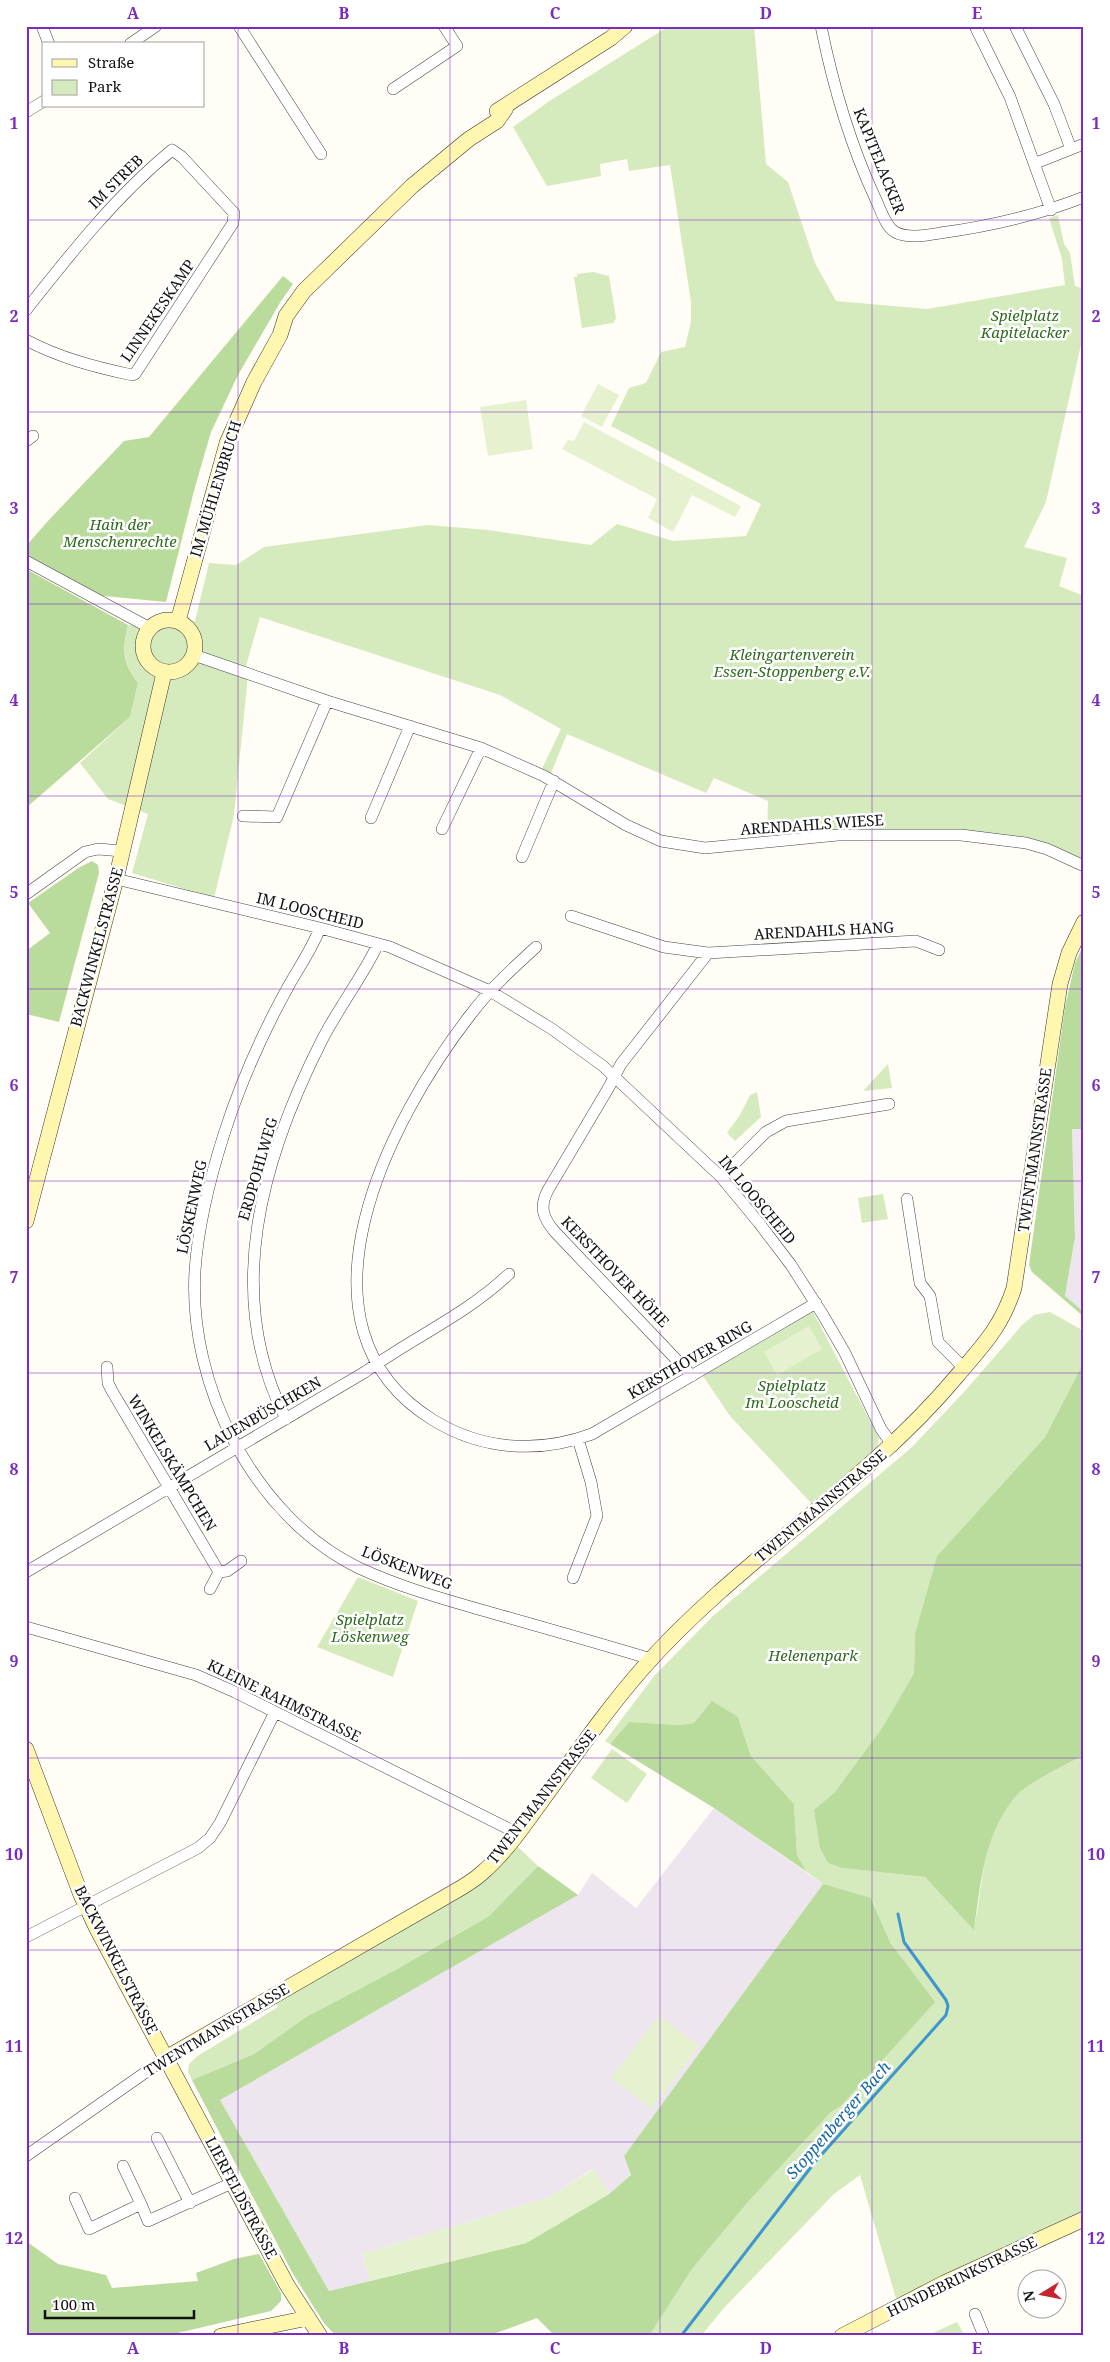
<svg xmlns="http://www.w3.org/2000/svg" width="1110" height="2362" viewBox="0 0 1110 2362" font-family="'Noto Serif',serif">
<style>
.industrial{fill:#eee6ef}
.green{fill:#d5ebbd}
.forest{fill:#b9dc9c}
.pitch{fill:#e6f2cf}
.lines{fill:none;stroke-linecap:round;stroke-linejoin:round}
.stream{stroke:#3f96cf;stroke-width:3}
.street-casing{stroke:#444;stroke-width:12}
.secondary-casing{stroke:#333;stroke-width:16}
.street{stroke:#fff;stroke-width:11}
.secondary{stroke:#fff6b0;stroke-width:15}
.grid{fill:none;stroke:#7b2cbf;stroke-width:1;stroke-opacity:0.55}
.labels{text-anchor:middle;stroke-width:5;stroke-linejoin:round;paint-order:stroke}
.street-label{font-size:15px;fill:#111;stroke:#fff}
.park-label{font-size:15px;font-style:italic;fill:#2f6b1f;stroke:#fff}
.water-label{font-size:16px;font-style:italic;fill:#1768a6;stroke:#fff}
.neatline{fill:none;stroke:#7b2cbf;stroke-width:2}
.grid-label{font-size:16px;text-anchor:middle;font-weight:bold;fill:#7b2cbf}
</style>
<rect width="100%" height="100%" fill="#fffdf5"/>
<path class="industrial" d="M 1072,1129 L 1084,1129 L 1084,1312 L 1065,1297 L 1075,1237 Z
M 714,1808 L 823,1884 L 624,2156 L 631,2175 L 609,2194 L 593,2169 L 547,2198 L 362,2254 L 370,2281 L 329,2291 L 220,2100 L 578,1895 L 592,1873 L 636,1908 Z"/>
<path class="green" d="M 669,26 L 754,26 L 766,164 L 788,182 L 815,263 L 836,301 L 927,309 L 1065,285 L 1062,259 L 1049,218 L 1058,215 L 1064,244 L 1070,253 L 1075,286 L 1084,289 L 1084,339 L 1082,340 L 1046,502 L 1024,547 L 1067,558 L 1059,586 L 1084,596 L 1084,863 L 1005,837 L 767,841 L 768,801 L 714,778 L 706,793 L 567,734 L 549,778 L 540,773 L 561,729 L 500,695 L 260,617 L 244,673 L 248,675 L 234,815 L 214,898 L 132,873 L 148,814 L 108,799 L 80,763 L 130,717 L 138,683 C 123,662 122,650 128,625 L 149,628 L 165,620 L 195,621 L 209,563 L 236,565 L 264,547 L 428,525 L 488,530 L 591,545 L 617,524 L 673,541 L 746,536 L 761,504 L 611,426 L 629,388 L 646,383 L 661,352 L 685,347 L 691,322 L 691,302 L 670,165 L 629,171 L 627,159 L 600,164 L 601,176 L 547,186 L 513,127 L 551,100 Z
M 593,272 L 609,276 L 616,318 L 613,323 L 582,328 L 574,277 L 577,277 L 577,274 Z
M 888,1064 L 892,1088 L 863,1091 Z
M 757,1092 L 761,1117 L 735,1141 L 727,1133 L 740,1115 L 750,1095 Z
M 883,1194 L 888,1219 L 862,1223 L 858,1198 Z
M 813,1312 L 879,1438 L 877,1450 L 811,1503 L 730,1416 L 703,1376 Z
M 1050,1312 L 1084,1331 L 1084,1362 L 1045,1437 L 937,1556 L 915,1633 L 914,1673 L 882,1728 L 834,1793 L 814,1811 L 828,1863 L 842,1868 L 925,1877 L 974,1929 C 984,1880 981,1834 1018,1794 C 1028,1783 1069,1763 1084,1755 L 1084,2215 L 897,2302 L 860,2175 L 834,2194 L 723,2309 L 701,2336 L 649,2336 L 692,2269 L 748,2202 L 831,2112 L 841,2106 L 934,2002 L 889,1940 L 872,1899 L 824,1886 L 826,1886 L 807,1872 L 797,1855 L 794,1804 L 751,1756 L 738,1717 L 678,1725 L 629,1722 L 610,1744 L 605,1741 L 655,1675 L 713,1616 L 912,1447 L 965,1391 L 1022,1325 L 1034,1315 Z
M 358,1577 L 418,1601 L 393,1677 L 317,1647 Z
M 612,1749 L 647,1774 L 627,1803 L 591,1778 Z
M 517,1846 L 538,1866 L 489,1916 L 399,1968 L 306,2017 L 254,2054 L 192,2080 L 188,2072 L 189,2064 L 196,2057 L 278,2007 L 275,2001 Z
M 957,2322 L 965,2336 L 926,2336 Z"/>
<path class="forest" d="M 283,276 L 293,284 L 281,301 L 238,375 L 211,432 L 195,487 L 166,602 L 94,595 L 26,558 L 26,546 L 47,522 L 124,441 L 149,437 Z
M 26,569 L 128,625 C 122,650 122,662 138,683 L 130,717 L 26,808 Z
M 92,861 L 98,865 L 99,873 L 59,1022 L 26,1014 L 26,951 L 50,933 L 28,903 L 80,867 Z
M 1084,944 L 1084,1129 L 1072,1129 L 1075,1237 L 1065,1296 L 1084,1312 L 1084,1317 L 1032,1272 L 1029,1265 L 1065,1007 L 1075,963 Z
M 1084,1362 L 1084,1755 C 1069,1763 1028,1783 1018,1794 C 984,1831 981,1882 974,1930 L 925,1877 L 842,1868 L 828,1863 L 820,1848 L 814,1810 L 834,1793 L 882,1728 L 914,1673 L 915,1633 L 937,1556 L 1045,1437 Z
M 712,1701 L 738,1717 L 751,1756 L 794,1804 L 797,1855 L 807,1872 L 714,1808 L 610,1744 L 629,1722 L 678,1725 L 694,1723 Z
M 538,1866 L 578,1895 L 220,2100 L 329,2291 L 526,2243 L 609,2194 L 631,2175 L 624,2156 L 823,1884 L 871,1898 L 890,1942 L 935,2002 L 841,2106 L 831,2112 L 748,2202 L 692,2269 L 649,2336 L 555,2336 L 537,2318 L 488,2336 L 336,2336 L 324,2323 L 293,2274 L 192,2080 L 254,2054 L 306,2017 L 399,1968 L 489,1916 Z
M 26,2241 L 58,2264 L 106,2275 L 112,2288 L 198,2281 L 196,2273 L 234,2259 L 259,2254 L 281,2293 L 281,2301 L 271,2311 L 165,2336 L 26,2336 Z"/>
<path class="pitch" d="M 598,384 L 619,395 L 602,427 L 581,416 Z
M 526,400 L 533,449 L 488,456 L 480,407 Z
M 584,422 L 741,506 L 735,517 L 692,495 L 673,532 L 648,518 L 657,499 L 562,449 L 568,440 L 574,441 Z
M 809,1326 L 822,1349 L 777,1375 L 764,1352 Z
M 659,2015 L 699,2046 L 652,2109 L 611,2078 Z
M 594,2169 L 609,2194 L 526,2243 L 370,2281 L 362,2254 L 547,2198 Z"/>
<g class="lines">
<path class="stream" d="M 681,2336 L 815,2162 L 946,2015 L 948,2006 L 946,2000 L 904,1942 L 898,1914"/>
<g class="street-casing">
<path id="street" d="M 42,26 L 49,44
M 239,26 L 321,154
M 821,26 C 833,86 850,144 876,200 C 881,210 885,226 895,232 C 907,239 928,235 940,233 C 991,226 1036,216 1084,197
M 975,26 L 1010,97 L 1051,210
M 1015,26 L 1054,104 L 1071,149
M 130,44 L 156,26
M 393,89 L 457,46 L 444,26
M 26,112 L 44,101
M 1036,163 L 1084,144
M 26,310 C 71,253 116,196 172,150 L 182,157 L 234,213 L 233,223 L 135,374 L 132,375 C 95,367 60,358 26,340
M 26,441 L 33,436
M 26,561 L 150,628
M 194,655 L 327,701 L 481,748 L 544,776 L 626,825 L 661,841 L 705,848 L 838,835 L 961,835 L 1026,843 L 1047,849 L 1084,866
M 243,816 L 277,817 L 327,701
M 371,818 L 410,726
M 442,829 L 481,748
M 522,857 L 554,781
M 116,879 L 320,928 L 390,947 L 490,991 L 552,1029 L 603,1066 L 622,1084 L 721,1177 L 759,1223 L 791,1265 L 823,1315 L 845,1353 L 881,1429 L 893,1446
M 26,894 L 85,852 L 98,849 L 122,851
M 571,916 L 664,947 L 708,953 L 916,941 L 939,950
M 320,928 C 312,949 299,967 288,987 C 262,1034 240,1084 224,1134 C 210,1178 198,1225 195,1271 C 188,1385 254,1517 359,1568 C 402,1588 447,1600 492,1613 C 545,1628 598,1643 651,1659
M 536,947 C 513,968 490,989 471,1014 C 390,1118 281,1326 433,1420 C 482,1450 538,1454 592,1434 L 816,1303
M 721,1177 L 766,1132 L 786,1121 L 889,1104
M 907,1199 L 920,1283 L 930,1296 L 938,1342 L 964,1368
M 107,1367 L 108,1383 L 112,1391 L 219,1572
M 692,1376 L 555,1232 C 543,1218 539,1207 548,1190 L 609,1087 L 621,1064 L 708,953
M 286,1419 C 222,1295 262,1159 321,1042 C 338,1008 362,978 378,944
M 26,1572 L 365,1372 C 412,1338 467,1314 509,1274
M 219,1572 L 227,1571 L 241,1561
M 573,1578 L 597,1516 L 591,1482 L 578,1439
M 210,1589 L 219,1572
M 26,1627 L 196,1675 L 235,1692 L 517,1833
M 26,1937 L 198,1848 L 210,1838 L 220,1823 L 275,1712
M 157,2138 L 190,2203
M 26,2156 L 166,2058
M 123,2166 L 141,2204
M 75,2198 L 89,2229 L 141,2204 L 148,2221 L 234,2182
M 975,2314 L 984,2336"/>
</g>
<g class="secondary-casing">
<path id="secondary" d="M 497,111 L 611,38 L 625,26
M143 646a26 26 0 1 1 52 0a26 26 0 1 1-52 0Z
M 178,621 L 227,443 L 254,382 L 280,335 L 286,316 L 304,291 L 412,186 L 469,139 L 497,121 L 506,108
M 26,1221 L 116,879 L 164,673
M 26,1749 L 81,1895 L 97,1929 L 287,2285 L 320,2336
M 166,2058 L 447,1896 C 459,1889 471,1883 482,1873 C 505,1853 523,1827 541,1802 C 574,1757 606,1710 643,1668 C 738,1560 865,1486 957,1376 C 983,1345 1001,1328 1014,1288 L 1060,984 L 1069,953 L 1084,922
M 221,2336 L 308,2318
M 842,2336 L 944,2283 L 1084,2219"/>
</g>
<use href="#street" class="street"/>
<use href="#secondary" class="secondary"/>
</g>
<path class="grid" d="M 238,26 L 238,2336M 450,26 L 450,2336M 660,26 L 660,2336M 872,26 L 872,2336M 26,220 L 1084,220M 26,412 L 1084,412M 26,604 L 1084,604M 26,796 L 1084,796M 26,989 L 1084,989M 26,1181 L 1084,1181M 26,1373 L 1084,1373M 26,1565 L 1084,1565M 26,1758 L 1084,1758M 26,1950 L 1084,1950M 26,2142 L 1084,2142"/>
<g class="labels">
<g class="street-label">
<text transform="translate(879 161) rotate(68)" y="5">KAPITELACKER</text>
<text transform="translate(116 182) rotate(-45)" y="5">IM STREB</text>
<text transform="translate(158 311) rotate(-56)" y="5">LINNEKESKAMP</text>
<text transform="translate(216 489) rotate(-73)" y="5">IM MÜHLENBRUCH</text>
<text transform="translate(812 825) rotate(-4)" y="5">ARENDAHLS WIESE</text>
<text transform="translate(310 911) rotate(14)" y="5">IM LOOSCHEID</text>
<text transform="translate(824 931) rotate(-3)" y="5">ARENDAHLS HANG</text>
<text transform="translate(97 947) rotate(-75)" y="5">BACKWINKELSTRASSE</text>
<text transform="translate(1035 1150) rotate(-82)" y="5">TWENTMANNSTRASSE</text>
<text transform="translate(258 1169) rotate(-74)" y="5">ERDPOHLWEG</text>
<text transform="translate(757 1200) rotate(50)" y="5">IM LOOSCHEID</text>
<text transform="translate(192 1207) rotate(-78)" y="5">LÖSKENWEG</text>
<text transform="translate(615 1272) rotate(46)" y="5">KERSTHOVER HÖHE</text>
<text transform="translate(690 1360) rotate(-30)" y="5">KERSTHOVER RING</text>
<text transform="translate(263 1414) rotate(-30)" y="5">LAUENBÜSCHKEN</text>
<text transform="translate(172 1463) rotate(59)" y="5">WINKELSKÄMPCHEN</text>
<text transform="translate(821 1506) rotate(-40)" y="5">TWENTMANNSTRASSE</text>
<text transform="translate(407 1568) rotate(21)" y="5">LÖSKENWEG</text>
<text transform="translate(284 1701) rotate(26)" y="5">KLEINE RAHMSTRASSE</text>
<text transform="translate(542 1797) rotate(-52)" y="5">TWENTMANNSTRASSE</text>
<text transform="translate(116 1960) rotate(63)" y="5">BACKWINKELSTRASSE</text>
<text transform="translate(217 2030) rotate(-31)" y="5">TWENTMANNSTRASSE</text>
<text transform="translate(241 2198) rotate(62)" y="5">LIERFELDSTRASSE</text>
<text transform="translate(962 2277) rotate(-26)" y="5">HUNDEBRINKSTRASSE</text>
</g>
<g class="park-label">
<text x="1025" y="321">Spielplatz<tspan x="1025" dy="17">Kapitelacker</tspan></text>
<text x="120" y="530">Hain der<tspan x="120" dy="17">Menschenrechte</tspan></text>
<text x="792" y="660">Kleingartenverein<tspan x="792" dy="17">Essen-Stoppenberg e.V.</tspan></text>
<text x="792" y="1391">Spielplatz<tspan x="792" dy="17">Im Looscheid</tspan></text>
<text x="370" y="1625">Spielplatz<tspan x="370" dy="17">Löskenweg</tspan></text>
<text x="813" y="1661">Helenenpark</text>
</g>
<g class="water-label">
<text transform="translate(838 2120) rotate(-49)" y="6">Stoppenberger Bach</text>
</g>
</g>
<rect width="1110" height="2362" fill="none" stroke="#ffffff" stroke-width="55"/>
<rect x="42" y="42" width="162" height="65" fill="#ffffff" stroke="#a0a0a0"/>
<rect x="52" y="59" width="25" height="8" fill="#fff6b0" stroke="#a0a0a0"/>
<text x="88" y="68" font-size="15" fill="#111111">Straße</text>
<rect x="52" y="80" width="25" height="15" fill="#d5ebbd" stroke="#a0a0a0"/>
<text x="88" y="92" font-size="15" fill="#111111">Park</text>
<g transform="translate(1042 2294) rotate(260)"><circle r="24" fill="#ffffff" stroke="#a0a0a0"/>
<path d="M0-4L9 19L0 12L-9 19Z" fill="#c4262e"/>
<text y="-8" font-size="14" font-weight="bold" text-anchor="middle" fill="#111111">N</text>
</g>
<path d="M45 2310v8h149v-8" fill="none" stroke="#111111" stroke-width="2.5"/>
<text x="52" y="2310" font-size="15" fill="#111111" stroke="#ffffff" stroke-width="4" paint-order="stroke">100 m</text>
<rect x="28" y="28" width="1054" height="2306" class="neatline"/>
<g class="grid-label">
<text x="133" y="19">A</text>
<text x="344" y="19">B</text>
<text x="555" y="19">C</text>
<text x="766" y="19">D</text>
<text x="977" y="19">E</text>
<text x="14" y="129">1</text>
<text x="1096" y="129">1</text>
<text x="14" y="322">2</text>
<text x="1096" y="322">2</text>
<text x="14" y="514">3</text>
<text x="1096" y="514">3</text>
<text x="14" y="706">4</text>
<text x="1096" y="706">4</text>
<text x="14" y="898">5</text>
<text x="1096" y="898">5</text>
<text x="14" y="1091">6</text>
<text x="1096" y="1091">6</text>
<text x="14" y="1283">7</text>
<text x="1096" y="1283">7</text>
<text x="14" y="1475">8</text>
<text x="1096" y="1475">8</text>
<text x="14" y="1667">9</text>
<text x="1096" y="1667">9</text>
<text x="14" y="1860">10</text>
<text x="1096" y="1860">10</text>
<text x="14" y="2052">11</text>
<text x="1096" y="2052">11</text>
<text x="14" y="2244">12</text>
<text x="1096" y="2244">12</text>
<text x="133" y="2354">A</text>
<text x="344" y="2354">B</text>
<text x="555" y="2354">C</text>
<text x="766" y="2354">D</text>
<text x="977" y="2354">E</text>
</g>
</svg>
